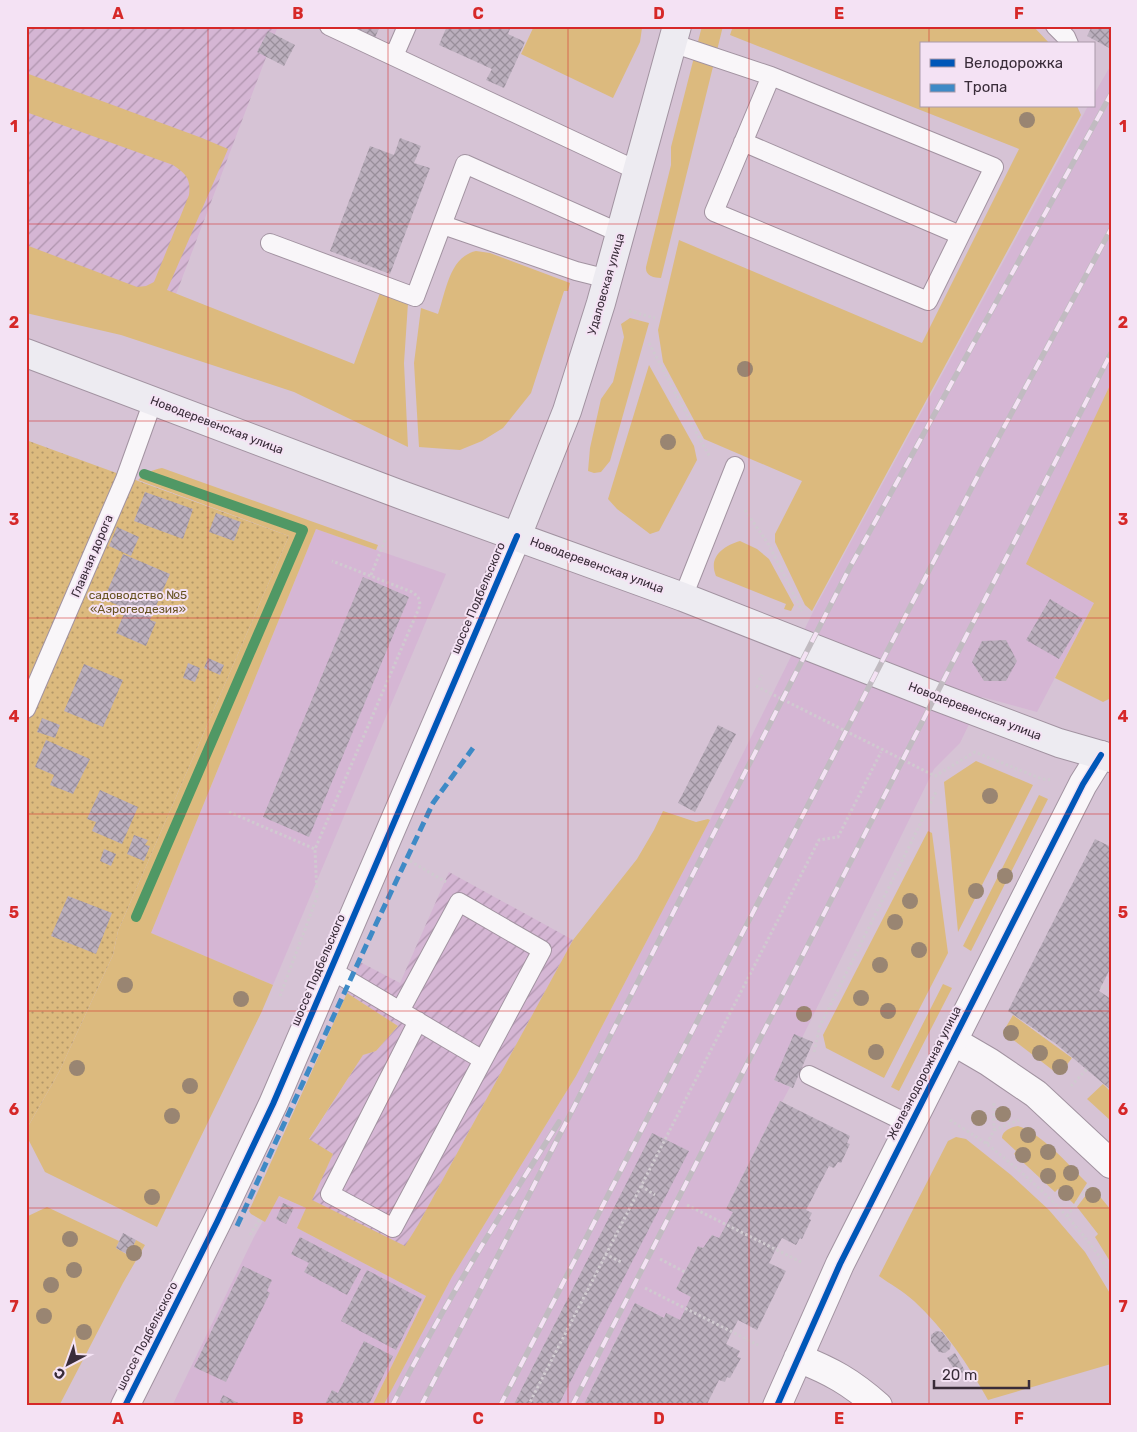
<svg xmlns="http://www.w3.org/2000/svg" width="1137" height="1432" viewBox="0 0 1137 1432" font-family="Rubik,sans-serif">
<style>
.built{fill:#d5b6d4}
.industrial{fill:url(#industrial-furrows)}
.green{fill:#dcba7e}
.garden{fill:url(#garden-dots)}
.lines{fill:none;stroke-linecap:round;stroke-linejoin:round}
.stream{stroke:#509865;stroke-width:10}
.building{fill:url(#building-cross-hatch)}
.service-casing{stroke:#a293a1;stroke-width:20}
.minor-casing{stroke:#a293a1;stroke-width:30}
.tertiary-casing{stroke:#a293a1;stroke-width:30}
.secondary-casing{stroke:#a293a1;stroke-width:30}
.path{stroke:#d0cad0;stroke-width:3;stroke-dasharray:2.5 2.5;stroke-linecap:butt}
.service{stroke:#f9f6f9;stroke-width:18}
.minor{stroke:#f9f6f9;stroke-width:28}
.tertiary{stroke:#f9f6f9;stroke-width:28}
.secondary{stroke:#edebf1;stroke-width:28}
.rail-casing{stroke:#c1bbc1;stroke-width:5.5}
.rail{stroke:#f4e2f4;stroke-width:4;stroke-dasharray:11;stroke-linecap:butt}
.quiet{stroke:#3e8ac6;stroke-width:5;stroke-dasharray:10 5;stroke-linecap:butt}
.cycleway-casing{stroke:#f4e2f4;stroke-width:9}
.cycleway{stroke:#0057b8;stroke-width:6}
.tree{fill:#998572}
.grid{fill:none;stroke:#d62828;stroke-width:1;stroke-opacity:0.55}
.labels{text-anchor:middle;stroke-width:4;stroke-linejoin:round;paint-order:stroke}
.street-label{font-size:12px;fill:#392c39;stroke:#f4e2f4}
.park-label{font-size:12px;fill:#675321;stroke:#f4e2f4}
.neatline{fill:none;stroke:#d62828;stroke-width:2}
.grid-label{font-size:16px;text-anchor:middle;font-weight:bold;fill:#d62828}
</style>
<defs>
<pattern id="industrial-furrows" width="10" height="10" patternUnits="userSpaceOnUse" patternTransform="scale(1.25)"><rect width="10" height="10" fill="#d5b6d4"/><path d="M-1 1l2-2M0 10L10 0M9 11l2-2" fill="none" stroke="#ae94ad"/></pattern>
<pattern id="garden-dots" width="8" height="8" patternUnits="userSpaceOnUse" patternTransform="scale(1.25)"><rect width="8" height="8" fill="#dcba7e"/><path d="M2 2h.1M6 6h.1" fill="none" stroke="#b39768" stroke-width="1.8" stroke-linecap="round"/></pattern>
<pattern id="building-cross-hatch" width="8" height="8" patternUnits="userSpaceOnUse" patternTransform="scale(1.25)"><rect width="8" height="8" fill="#bbafbd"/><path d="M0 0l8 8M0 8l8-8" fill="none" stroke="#998f9b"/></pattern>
</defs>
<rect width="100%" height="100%" fill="#d6c3d5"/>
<path class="built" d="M 1111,65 L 1111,412 L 1094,603 L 1037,712 L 982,697 L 960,743 L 934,769 L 802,1038 L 794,1035 L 774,1080 L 790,1087 L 782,1102 L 780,1101 L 726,1209 L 733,1212 L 719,1238 L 712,1235 L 703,1248 L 698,1246 L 676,1289 L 691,1297 L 680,1320 L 666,1314 L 664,1318 L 635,1303 L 583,1406 L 383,1406 L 452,1277 L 576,1076 L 710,820 L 815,608 L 1081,119 L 1088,106 L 1093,106 L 1093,96 Z
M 316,529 L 446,574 L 273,985 L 151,933 Z
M 278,1196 L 306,1208 L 297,1228 L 426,1296 L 372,1406 L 172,1406 L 254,1237 L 263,1221 L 265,1222 Z"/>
<path class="industrial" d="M 26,26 L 278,26 L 170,310 L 26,276 Z
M 449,872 L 573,940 L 418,1225 L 405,1247 L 311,1200 L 333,1154 L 309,1140 L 363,1055 L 376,1051 L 398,1026 L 347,993 L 360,962 L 400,983 Z"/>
<path class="green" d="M 534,26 L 632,26 L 642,28 L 640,42 L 613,98 L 521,54 Z
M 702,26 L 723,26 L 661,278 C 654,278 645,276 646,267 L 671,165 L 671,147 Z
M 733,26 L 1033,26 L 1050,44 L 921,44 L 921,106 L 1077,106 L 1081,115 L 812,611 L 805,605 L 775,542 L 775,534 L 802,481 L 704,439 L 663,362 L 658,330 L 679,240 L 922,343 L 1019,149 L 730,35 Z
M 26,73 L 202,138 L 228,149 L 167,290 L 354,364 L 380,293 L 408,303 L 404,363 L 408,447 L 294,392 L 121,335 L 26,313 L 26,245 L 137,287 L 146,286 L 154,282 L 189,195 C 191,178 186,174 173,165 L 26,112 Z
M 476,251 L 490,253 L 570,283 L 568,291 L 564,291 L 531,393 L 503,428 L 482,441 L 460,450 L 419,447 L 414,363 L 421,308 L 438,314 C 446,292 449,257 476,251 Z
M 630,318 L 649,323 L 610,461 L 601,472 L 594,473 L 588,471 L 590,448 L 601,399 L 613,382 L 624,337 L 621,324 Z
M 649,365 L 694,446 L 697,460 L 659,531 L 650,534 L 617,509 L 608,499 Z
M 1111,383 L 1111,698 L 1103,702 L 1055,678 L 1094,603 L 1026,564 Z
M 162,468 L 378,545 L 376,550 L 316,529 L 151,933 L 273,985 L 262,1011 L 157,1227 L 45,1172 L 26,1135 L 26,1130 L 59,1072 L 113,955 L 118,931 L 289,536 L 138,480 C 146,473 152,470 162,468 Z
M 740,541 L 757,549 L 769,559 L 794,605 L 791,611 L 784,609 L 786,604 L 716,576 C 708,557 723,546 740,541 Z
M 976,761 L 1033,785 L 958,932 L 944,782 Z
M 1039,795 L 1048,799 L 971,951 L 963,946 Z
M 663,811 L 696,822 L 708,819 L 710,820 L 576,1076 L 452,1277 L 383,1406 L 372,1406 L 426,1296 L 297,1228 L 306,1208 L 279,1196 L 265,1222 L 251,1214 L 249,1211 L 347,993 L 398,1026 L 376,1051 L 363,1055 L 309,1139 L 333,1154 L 312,1200 L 405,1246 L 418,1225 L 573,940 L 637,859 L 654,830 Z
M 928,831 L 932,833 L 948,953 L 884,1078 L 826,1048 L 823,1035 Z
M 943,984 L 952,988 L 899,1091 L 891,1087 Z
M 1013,1015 L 1072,1058 L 1059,1075 L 1003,1032 Z
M 1103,1084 L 1111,1092 L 1111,1121 L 1087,1099 Z
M 1018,1126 C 1040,1132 1071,1167 1087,1183 L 1074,1204 L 1058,1189 L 1055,1192 L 1014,1154 L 1016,1151 L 1002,1138 C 1002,1131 1011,1127 1018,1126 Z
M 956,1137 L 966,1139 L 1011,1175 L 1049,1210 L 1085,1252 L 1111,1295 L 1111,1364 L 988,1400 C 967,1363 945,1330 914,1301 C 903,1291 890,1284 879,1276 L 948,1141 Z
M 1092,1187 L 1111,1210 L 1111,1263 L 1095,1237 L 1098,1234 L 1077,1207 Z
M 47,1207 L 119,1241 L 116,1248 L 128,1255 L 136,1240 L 145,1245 L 123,1283 L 59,1406 L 26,1406 L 26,1217 Z"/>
<path class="garden" d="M 26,440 L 289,536 L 118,931 L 113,955 L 59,1072 L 26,1130 Z"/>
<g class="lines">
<path class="stream" d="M 136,917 L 303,530 L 144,474"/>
</g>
<path class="building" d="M 345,26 L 380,26 L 374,40 Z
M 447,26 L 511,26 L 508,34 L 525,42 L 504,88 L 486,80 L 492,69 L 439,45 Z
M 1092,26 L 1111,26 L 1111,49 L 1087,36 Z
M 268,31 L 295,45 L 284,66 L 257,52 Z
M 400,138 L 421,146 L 414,163 L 430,168 L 390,274 L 330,251 L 370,146 L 394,155 Z
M 145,492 L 193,509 L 183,539 L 134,521 Z
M 216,513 L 241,522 L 234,541 L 209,532 Z
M 117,527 L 139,537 L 131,556 L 109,546 Z
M 123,554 L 170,574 L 150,620 L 156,622 L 146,646 L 116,633 L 126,609 L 104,599 Z
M 363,577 L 409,597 L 309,837 L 263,817 Z
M 1050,599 L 1083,619 L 1059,659 L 1026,640 Z
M 1006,640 L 1017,661 L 1006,681 L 984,681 L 972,662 L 982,641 Z
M 208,658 L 224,665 L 220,675 L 204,668 Z
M 188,663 L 200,668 L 195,682 L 183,678 Z
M 84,664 L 123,680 L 103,727 L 64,711 Z
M 42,718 L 60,725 L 55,738 L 37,732 Z
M 718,725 L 736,734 L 695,812 L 678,803 Z
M 46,740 L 90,759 L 73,794 L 50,785 L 54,775 L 35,767 Z
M 100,790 L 138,807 L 122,844 L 92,831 L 96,822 L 87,819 Z
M 134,835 L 148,840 L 145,845 L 150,846 L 144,861 L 127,854 Z
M 1095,839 L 1111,847 L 1111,967 L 1099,991 L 1111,999 L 1111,1090 L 1055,1043 L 1008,1011 Z
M 104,849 L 116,854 L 111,866 L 100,861 Z
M 68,896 L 112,913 L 96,954 L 51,936 Z
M 794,1034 L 813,1042 L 793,1088 L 774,1080 Z
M 780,1101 L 850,1136 L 847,1143 L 850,1144 L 841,1163 L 838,1162 L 834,1168 L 829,1166 L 806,1210 L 812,1213 L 809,1219 L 811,1220 L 802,1239 L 800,1238 L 796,1245 L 782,1238 L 776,1249 L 769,1263 L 786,1271 L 757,1330 L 738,1320 L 726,1344 L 740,1351 L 737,1357 L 741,1358 L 730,1378 L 727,1377 L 725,1382 L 719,1380 L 706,1406 L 583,1406 L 635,1303 L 664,1318 L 666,1313 L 680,1320 L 691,1297 L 676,1289 L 698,1246 L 703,1248 L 712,1235 L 719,1238 L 733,1212 L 726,1209 Z
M 652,1133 L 689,1151 L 558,1406 L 513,1406 Z
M 283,1203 L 294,1208 L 286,1224 L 276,1219 Z
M 123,1233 L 136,1240 L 129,1255 L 116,1248 Z
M 300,1237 L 361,1269 L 347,1295 L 304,1272 L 309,1263 L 291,1254 Z
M 243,1266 L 272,1280 L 267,1291 L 270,1293 L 226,1382 L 194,1367 Z
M 367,1270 L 422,1299 L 396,1350 L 341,1321 Z
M 936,1331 L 942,1332 L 951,1344 L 950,1349 L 945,1353 L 939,1352 L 931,1342 L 931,1335 Z
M 364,1341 L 393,1356 L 368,1406 L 324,1406 L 332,1390 L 338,1393 Z
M 955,1353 L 965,1371 L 958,1375 L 947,1358 Z
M 223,1395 L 244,1406 L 218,1406 Z"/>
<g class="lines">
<g class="service-casing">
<path id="service" d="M 329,26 L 638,171
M 1055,26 L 1066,37 L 1069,44
M 672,43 L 771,76 L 994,167 L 928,301 L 714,212 L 771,76
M 394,56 L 407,26
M 743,142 L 960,235
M 443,225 L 576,271 L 608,279
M 270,243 L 415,297 L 465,164 L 620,233
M 683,597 L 735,466
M 26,709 L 125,479 L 153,401
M 331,970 L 483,1060 L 542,950 L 459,902 L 400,1011
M 418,1021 L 330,1194 L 393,1228 L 483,1060
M 809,1075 L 911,1125"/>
</g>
<g class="minor-casing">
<path id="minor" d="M 953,1041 L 989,1062 L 1036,1094 L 1111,1164
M 125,1406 L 217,1222 L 273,1104 L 517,536"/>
</g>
<g class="tertiary-casing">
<path id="tertiary" d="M 798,1358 C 831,1371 851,1382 878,1406
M 777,1406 L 840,1264 L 1083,784 L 1101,755"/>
</g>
<g class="secondary-casing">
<path id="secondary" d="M 26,353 L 399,494 L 683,597 L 935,696 L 1059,743 L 1111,758
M 517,536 L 567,411 L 601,303 L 677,26"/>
</g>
<path class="path" d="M 629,311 L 655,318
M 649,343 L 702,443 L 710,457
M 745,510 L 769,545 L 802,611
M 371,575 L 385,540
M 759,680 L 762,675
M 756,686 L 935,776 L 975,752 L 1042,779 L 1052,780
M 229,812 L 315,849 L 419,608 C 421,600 419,597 412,592 L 332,561
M 410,861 L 446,882
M 1101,987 L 1111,989
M 280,996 L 317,897 L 315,849
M 814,1052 L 820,1026 L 937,790
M 1071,1086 L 1087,1069
M 950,1120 C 962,1128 976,1136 988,1145 C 1034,1181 1081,1224 1111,1275
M 994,1130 L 1019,1120
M 987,1144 L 994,1130 L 994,1101
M 641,1186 L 655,1195
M 687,1205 L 801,1262
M 1067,1216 L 1090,1184
M 250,1235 L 260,1219
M 605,1254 L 621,1262
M 660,1259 L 685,1272
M 645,1288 L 758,1345
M 528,1406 L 819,840 L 838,837 L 881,752"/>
<use href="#service" class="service"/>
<use href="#minor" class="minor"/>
<use href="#tertiary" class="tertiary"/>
<use href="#secondary" class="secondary"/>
<g class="rail-casing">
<path id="rail" d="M 392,1406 C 442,1307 500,1215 559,1122
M 421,1406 L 849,569 L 1111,94
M 500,1406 L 846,731 L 983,466 L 1111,229
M 572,1406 L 1111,353"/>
</g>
<use href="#rail" class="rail"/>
<path class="quiet" d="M 237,1226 L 376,924 L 433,803 L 473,748"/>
<g class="cycleway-casing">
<path id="cycleway" d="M 125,1406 L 217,1222 L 273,1104 L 517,536
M 777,1406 L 840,1264 L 1083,784 L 1101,755"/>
</g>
<use href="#cycleway" class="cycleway"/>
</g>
<g class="tree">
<circle cx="1027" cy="120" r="8"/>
<circle cx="745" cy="369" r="8"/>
<circle cx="668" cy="442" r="8"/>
<circle cx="990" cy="796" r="8"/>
<circle cx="1005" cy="876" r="8"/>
<circle cx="976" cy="891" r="8"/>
<circle cx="910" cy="901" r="8"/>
<circle cx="895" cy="922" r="8"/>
<circle cx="919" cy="950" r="8"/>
<circle cx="880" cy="965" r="8"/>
<circle cx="125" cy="985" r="8"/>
<circle cx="861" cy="998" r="8"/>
<circle cx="241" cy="999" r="8"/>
<circle cx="888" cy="1011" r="8"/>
<circle cx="804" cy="1014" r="8"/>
<circle cx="1011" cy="1033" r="8"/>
<circle cx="876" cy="1052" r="8"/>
<circle cx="1040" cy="1053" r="8"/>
<circle cx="1060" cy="1067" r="8"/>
<circle cx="77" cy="1068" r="8"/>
<circle cx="190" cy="1086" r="8"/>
<circle cx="1003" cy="1114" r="8"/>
<circle cx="172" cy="1116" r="8"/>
<circle cx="979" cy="1118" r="8"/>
<circle cx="1028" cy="1135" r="8"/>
<circle cx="1048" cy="1152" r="8"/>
<circle cx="1023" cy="1155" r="8"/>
<circle cx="1071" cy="1173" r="8"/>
<circle cx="1048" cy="1176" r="8"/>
<circle cx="1066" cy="1193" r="8"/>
<circle cx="1093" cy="1195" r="8"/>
<circle cx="152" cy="1197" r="8"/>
<circle cx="70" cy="1239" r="8"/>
<circle cx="134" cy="1253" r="8"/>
<circle cx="74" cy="1270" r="8"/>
<circle cx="51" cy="1285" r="8"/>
<circle cx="44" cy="1316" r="8"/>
<circle cx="84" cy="1332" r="8"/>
</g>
<path class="grid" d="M 208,26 L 208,1406M 388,26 L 388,1406M 568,26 L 568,1406M 749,26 L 749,1406M 929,26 L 929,44M 929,106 L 929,1406M 26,224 L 1111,224M 26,421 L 1111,421M 26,618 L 1111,618M 26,814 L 1111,814M 26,1011 L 1111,1011M 26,1208 L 1111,1208"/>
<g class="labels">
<g class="street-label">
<text transform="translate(606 284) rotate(-74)" y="4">Удаловская улица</text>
<text transform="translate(217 425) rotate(21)" y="4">Новодеревенская улица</text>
<text transform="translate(92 556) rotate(-67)" y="4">Главная дорога</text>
<text transform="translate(597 565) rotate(20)" y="4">Новодеревенская улица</text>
<text transform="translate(478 598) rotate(-67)" y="4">шоссе Подбельского</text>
<text transform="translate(975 711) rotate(21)" y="4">Новодеревенская улица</text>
<text transform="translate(318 970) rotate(-67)" y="4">шоссе Подбельского</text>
<text transform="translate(924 1073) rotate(-63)" y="4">Железнодорожная улица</text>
<text transform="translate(147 1336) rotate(-63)" y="4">шоссе Подбельского</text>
</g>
<g class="park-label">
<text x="138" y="599">садоводство №5<tspan x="138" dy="14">«Аэрогеодезия»</tspan></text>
</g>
</g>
<rect width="1137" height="1432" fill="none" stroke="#f4e2f4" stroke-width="55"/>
<rect x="920" y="42" width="175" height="65" fill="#f4e2f4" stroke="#a999a9"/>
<rect x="930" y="59" width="25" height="8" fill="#0057b8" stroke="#a999a9"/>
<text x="964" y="68" font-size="15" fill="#392c39">Велодорожка</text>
<rect x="930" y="84" width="25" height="8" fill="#3e8ac6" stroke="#a999a9"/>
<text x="964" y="92" font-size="15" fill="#392c39">Тропа</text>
<g transform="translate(68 1364) rotate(221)" stroke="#f4e2f4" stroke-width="4" paint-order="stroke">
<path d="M0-4L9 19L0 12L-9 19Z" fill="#392c39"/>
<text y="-8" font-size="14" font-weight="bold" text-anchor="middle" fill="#392c39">С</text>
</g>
<path d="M934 1380v8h95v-8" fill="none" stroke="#392c39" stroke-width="2.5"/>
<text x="942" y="1380" font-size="15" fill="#392c39" stroke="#f4e2f4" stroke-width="4" paint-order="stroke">20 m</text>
<rect x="28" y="28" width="1082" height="1376" class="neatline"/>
<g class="grid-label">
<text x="118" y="19">A</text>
<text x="298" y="19">B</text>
<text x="478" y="19">C</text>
<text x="659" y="19">D</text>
<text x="839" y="19">E</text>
<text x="1019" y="19">F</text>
<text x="14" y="132">1</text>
<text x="1123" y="132">1</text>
<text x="14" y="328">2</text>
<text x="1123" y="328">2</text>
<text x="14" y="525">3</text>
<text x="1123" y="525">3</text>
<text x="14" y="722">4</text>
<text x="1123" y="722">4</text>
<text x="14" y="918">5</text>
<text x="1123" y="918">5</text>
<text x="14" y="1115">6</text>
<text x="1123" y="1115">6</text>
<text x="14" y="1312">7</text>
<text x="1123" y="1312">7</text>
<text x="118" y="1424">A</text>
<text x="298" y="1424">B</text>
<text x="478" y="1424">C</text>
<text x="659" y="1424">D</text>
<text x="839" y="1424">E</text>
<text x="1019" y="1424">F</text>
</g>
</svg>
